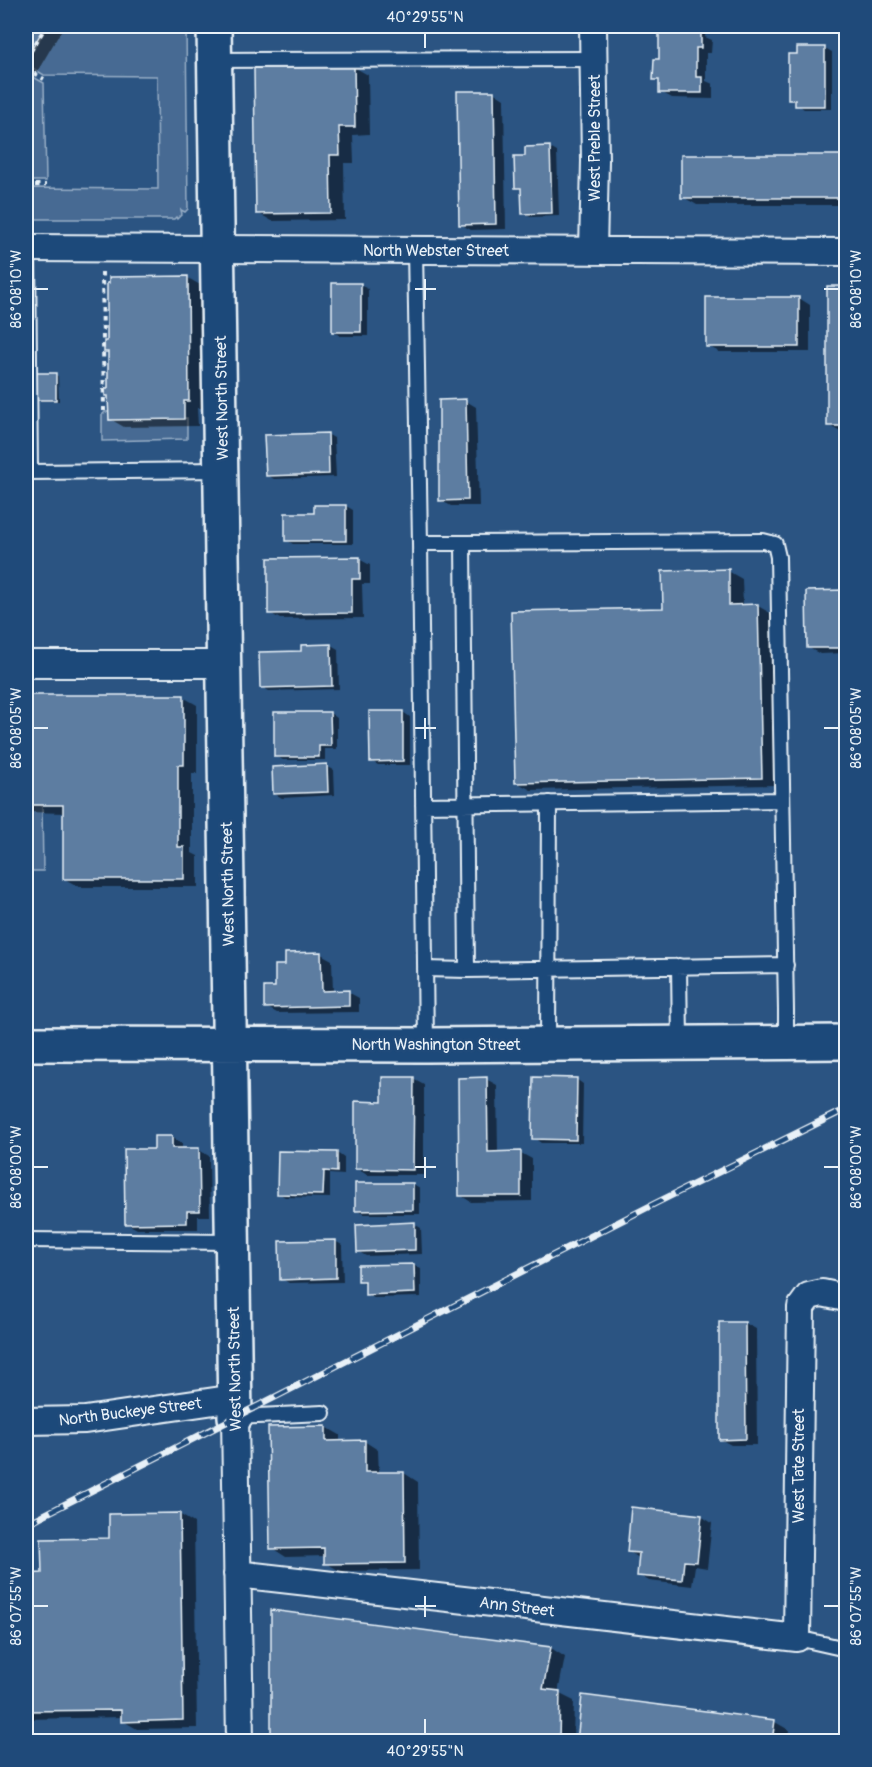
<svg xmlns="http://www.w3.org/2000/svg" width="872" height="1767" viewBox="0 0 872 1767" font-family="Pangolin,sans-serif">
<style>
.green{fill:#476b93;stroke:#98aec6;stroke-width:1.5}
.shadow{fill:#0007}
.building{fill:#5d7da1;stroke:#e8f1f8;stroke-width:1.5}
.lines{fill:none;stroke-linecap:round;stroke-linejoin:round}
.lane-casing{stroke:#e8f1f8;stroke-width:18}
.street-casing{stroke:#e8f1f8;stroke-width:30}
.secondary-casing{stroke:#e8f1f8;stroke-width:38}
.path{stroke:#e8f1f8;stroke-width:4;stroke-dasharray:4.5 4.5;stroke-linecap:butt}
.lane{stroke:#1f4a7a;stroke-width:14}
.street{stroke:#1f4a7a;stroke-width:26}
.secondary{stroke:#1f4a7a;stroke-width:33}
.rail-casing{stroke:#e8f1f8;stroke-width:7}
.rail{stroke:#1f4a7a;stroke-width:4.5;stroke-dasharray:14;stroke-linecap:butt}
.ticks{fill:none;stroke:#e8f1f8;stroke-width:2}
.labels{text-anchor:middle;stroke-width:6;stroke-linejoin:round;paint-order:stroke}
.street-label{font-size:16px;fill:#e8f1f8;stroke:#1f4a7a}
.neatline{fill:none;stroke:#e8f1f8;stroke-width:2}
.ticks-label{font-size:15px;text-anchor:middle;fill:#e8f1f8}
</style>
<rect width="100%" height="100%" fill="#2b5482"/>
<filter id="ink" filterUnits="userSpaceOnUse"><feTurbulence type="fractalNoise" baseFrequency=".0167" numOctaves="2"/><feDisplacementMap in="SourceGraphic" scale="12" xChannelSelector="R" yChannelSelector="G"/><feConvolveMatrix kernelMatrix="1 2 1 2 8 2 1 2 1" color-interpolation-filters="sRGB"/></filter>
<g filter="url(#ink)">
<path class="green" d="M 47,26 L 186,26 L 188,209 L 185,212 L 181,210 L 182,214 L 177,219 L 176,217 L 174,219 L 26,219 L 26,188 L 158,189 L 157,76 L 44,75 L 26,64 L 26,62 Z
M 26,73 L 44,83 L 46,181 L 26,181 Z
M 105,412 L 109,412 L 109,420 L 187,418 L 187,439 L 102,441 L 102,415 Z
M 26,805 L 42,805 L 43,871 L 26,871 Z"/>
<path class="shadow" d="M 26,26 L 64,26 L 37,72 L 26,72 Z
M 655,26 L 706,26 L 705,37 L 712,40 L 711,53 L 706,53 L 706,81 L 713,84 L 713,99 L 672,98 L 661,92 L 661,83 L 655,79 L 660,60 L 661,35 L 655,32 Z
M 825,48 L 832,52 L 832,109 L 804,109 L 790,99 L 798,55 Z
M 354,67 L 368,75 L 369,134 L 353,135 L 354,163 L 344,163 L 345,220 L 272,221 L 258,213 Z
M 493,92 L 504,99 L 506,229 L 471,230 L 460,224 Z
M 550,148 L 557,152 L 559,216 L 530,217 L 523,213 L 523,191 L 516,187 L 527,157 Z
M 683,156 L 846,157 L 846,205 L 697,205 L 683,197 Z
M 188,278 L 202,286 L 203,408 L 197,408 L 198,426 L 124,427 L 110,419 L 110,397 L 106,395 L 109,389 L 109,354 L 105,351 Z
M 360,285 L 368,289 L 368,336 L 340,336 L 333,331 Z
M 829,287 L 846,287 L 846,433 L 842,433 L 828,425 Z
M 799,298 L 810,305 L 810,352 L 719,352 L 708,346 Z
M 55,375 L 58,376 L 59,401 L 40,401 L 37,399 Z
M 466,401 L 476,407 L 479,506 L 451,506 L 440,500 Z
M 327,434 L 334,438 L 336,477 L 274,479 L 267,475 Z
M 346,506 L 353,510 L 353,544 L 293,544 L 286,540 Z
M 359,559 L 370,565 L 370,584 L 362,584 L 363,618 L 280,619 L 270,613 Z
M 728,571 L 742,579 L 743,606 L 758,606 L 772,614 L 776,785 L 531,790 L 516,782 L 664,609 Z
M 808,592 L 846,592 L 846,653 L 820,654 L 809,648 Z
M 331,645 L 338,649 L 339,689 L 269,691 L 262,687 Z
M 26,697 L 183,697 L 197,705 L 197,773 L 192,773 L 192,853 L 198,856 L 198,887 L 79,887 L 65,879 L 65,813 L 26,812 Z
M 403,712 L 410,717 L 410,765 L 378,765 L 371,761 L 371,713 Z
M 330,713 L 337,718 L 337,749 L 325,749 L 325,760 L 283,760 L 276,756 Z
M 326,766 L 334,770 L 335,795 L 282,798 L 275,794 Z
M 26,892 L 33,896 L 33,934 L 26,934 Z
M 287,954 L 321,954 L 332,960 L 333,992 L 348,992 L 359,998 L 359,1012 L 277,1013 L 266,1007 L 287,967 Z
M 413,1079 L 424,1085 L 424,1175 L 367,1175 L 356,1168 L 383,1103 Z
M 486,1079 L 497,1085 L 498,1153 L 521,1153 L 532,1159 L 532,1201 L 471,1202 L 460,1195 Z
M 576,1079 L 583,1084 L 582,1143 L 541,1143 L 534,1138 Z
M 172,1137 L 182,1144 L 182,1150 L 199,1150 L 209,1156 L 210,1216 L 198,1216 L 198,1229 L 137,1229 L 126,1223 L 156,1151 Z
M 337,1153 L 344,1158 L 344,1175 L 330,1174 L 330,1198 L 285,1197 L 278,1193 Z
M 413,1184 L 420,1188 L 420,1214 L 363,1214 L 356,1210 L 356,1185 Z
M 414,1224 L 421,1228 L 422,1254 L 366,1256 L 359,1252 Z
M 335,1241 L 342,1245 L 343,1282 L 289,1283 L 282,1279 Z
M 413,1265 L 421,1269 L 421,1297 L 374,1298 L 366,1294 L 366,1284 L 359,1280 Z
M 745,1323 L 756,1329 L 757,1445 L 731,1445 L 720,1439 L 720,1324 Z
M 326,1427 L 340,1435 L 340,1442 L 364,1441 L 378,1450 L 379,1474 L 404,1473 L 418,1482 L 419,1570 L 340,1571 L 326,1563 L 326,1556 L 286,1557 L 272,1548 Z
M 179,1514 L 194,1523 L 197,1728 L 137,1729 L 123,1721 L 123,1717 L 26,1719 L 26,1575 L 43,1575 L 111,1539 Z
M 701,1516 L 712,1523 L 707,1568 L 695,1566 L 692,1586 L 649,1581 L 639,1575 L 639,1558 L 628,1551 Z
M 273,1612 L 551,1648 L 565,1657 L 558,1693 L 574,1701 L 573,1742 L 272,1742 Z
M 584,1696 L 775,1722 L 789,1730 L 787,1742 L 578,1742 Z"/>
<path class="building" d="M 26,26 L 45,26 L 26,59 Z
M 654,26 L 695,26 L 695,32 L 701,32 L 701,48 L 696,48 L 696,77 L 702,77 L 702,93 L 659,93 L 659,80 L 653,80 L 654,59 L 659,59 L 659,33 L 654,33 Z
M 797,47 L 825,47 L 825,106 L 795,106 L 795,100 L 788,100 L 788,54 L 797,54 Z
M 354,65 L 355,127 L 339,127 L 340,155 L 330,155 L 331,213 L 256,214 L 254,67 Z
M 457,91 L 494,91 L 496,224 L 459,225 Z
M 550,146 L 552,213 L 522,214 L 521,188 L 515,188 L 514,156 L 525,156 L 525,147 Z
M 681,155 L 846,155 L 846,198 L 681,198 Z
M 188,276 L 189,401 L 184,401 L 184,419 L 109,420 L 108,396 L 105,396 L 105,388 L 108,388 L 108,352 L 104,352 L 104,341 L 107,341 L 107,283 L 109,283 L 109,277 Z
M 332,283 L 361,283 L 361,332 L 332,332 Z
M 827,286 L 846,286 L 846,426 L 827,426 Z
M 706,297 L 799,297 L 799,347 L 706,347 Z
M 36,373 L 56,373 L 56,400 L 36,400 Z
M 466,399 L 468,500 L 439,501 L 439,400 Z
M 328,433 L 329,474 L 266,476 L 264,435 Z
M 314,505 L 346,505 L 346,541 L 285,541 L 285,513 L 314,513 Z
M 360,557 L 360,579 L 352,579 L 352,613 L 268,614 L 268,558 Z
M 729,569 L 729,605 L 758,604 L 762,778 L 515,783 L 511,611 L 663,608 L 662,571 Z
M 846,590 L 846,648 L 807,648 L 806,591 Z
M 331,644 L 332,686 L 260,688 L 259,652 L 301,651 L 301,645 Z
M 26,695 L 184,695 L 184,765 L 178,765 L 178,847 L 184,847 L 184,879 L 63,879 L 63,805 L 26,805 Z
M 369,711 L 403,711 L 403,761 L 370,762 Z
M 274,712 L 330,712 L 331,746 L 319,746 L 319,757 L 274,757 Z
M 327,764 L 328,792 L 273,794 L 272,767 Z
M 321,952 L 322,991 L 349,990 L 349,1006 L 264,1008 L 264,987 L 275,987 L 275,965 L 285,965 L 285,953 Z
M 382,1077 L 414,1077 L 413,1170 L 355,1169 L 355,1101 L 382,1102 Z
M 487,1077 L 488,1152 L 521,1151 L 521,1196 L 459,1196 L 458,1078 Z
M 533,1077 L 577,1078 L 576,1140 L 532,1139 Z
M 154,1136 L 172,1136 L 172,1148 L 199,1148 L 200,1211 L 187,1211 L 187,1223 L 125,1224 L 124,1149 L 154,1149 Z
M 278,1151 L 337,1152 L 337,1172 L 324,1171 L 323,1195 L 277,1194 Z
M 355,1183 L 413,1183 L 413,1210 L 355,1211 Z
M 415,1222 L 415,1250 L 357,1252 L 356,1225 Z
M 336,1240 L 336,1278 L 280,1280 L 279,1241 Z
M 414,1264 L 415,1293 L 365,1295 L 365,1281 L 358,1281 L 358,1265 Z
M 719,1322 L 745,1322 L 746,1439 L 719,1440 Z
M 326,1426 L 326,1441 L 365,1440 L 365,1472 L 404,1472 L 405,1563 L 324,1564 L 324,1548 L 270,1549 L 268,1427 Z
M 631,1507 L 702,1515 L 697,1562 L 684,1561 L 682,1580 L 637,1576 L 639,1553 L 627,1552 Z
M 180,1513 L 183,1720 L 121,1722 L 121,1710 L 26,1711 L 26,1574 L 42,1573 L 41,1539 L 109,1538 L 109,1514 Z
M 271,1610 L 551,1647 L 543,1689 L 560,1691 L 559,1742 L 271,1742 Z
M 582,1695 L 775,1720 L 772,1742 L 577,1742 Z"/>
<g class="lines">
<g class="lane-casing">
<path id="lane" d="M 215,60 L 594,59
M 415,249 L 420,543 L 426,1045
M 26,472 L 30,472 L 28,248
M 30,472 L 222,470
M 420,543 L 463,543
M 423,805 L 782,800
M 786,965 L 467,970 L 463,543 L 763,541 L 775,544 L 778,557 L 786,1010 L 786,1042
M 679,966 L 680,1043
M 425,969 L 467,970
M 548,1044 L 549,803
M 26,1240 L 232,1242
M 235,1417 L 323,1413
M 797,1638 L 846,1649"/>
</g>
<g class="street-casing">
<path id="street" d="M 593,26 L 595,161 L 593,251
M 26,248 L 846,252
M 26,664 L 224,664
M 235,1417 L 240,1742
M 26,1421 L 85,1420 L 235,1398
M 237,1574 L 797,1638 L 801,1307 L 809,1296 L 822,1293 L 846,1298"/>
</g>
<g class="secondary-casing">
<path id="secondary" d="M 214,26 L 235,1417
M 26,1044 L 426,1045 L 846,1042"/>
</g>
<path class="path" d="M 26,59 L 46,26
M 26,69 L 44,79
M 26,185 L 46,185
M 102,272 L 104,411"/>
<use href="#lane" class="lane"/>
<use href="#street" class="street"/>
<use href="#secondary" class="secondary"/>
<g class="rail-casing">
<path id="rail" d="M 26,1524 L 656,1203 L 846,1109"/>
</g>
<use href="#rail" class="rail"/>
</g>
</g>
<path class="ticks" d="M 425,33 L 425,48M 425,279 L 425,300M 33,289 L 48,289M 415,289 L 436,289M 824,289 L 839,289M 425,718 L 425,739M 33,728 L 48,728M 415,728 L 436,728M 824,728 L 839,728M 425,1157 L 425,1178M 33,1167 L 48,1167M 415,1167 L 436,1167M 824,1167 L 839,1167M 425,1596 L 425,1617M 33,1606 L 48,1606M 415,1606 L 436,1606M 824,1606 L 839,1606M 425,1719 L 425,1734"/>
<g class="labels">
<g class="street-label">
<text transform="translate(594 138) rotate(-90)" y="6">West Preble Street</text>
<text x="436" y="256">North Webster Street</text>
<text transform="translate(221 398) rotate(-91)" y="6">West North Street</text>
<text transform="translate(227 884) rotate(-91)" y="6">West North Street</text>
<text x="436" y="1050">North Washington Street</text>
<text transform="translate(234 1369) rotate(-91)" y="6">West North Street</text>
<text transform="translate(130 1411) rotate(-7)" y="6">North Buckeye Street</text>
<text transform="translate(798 1466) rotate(-90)" y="6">West Tate Street</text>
<text transform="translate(517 1606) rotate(7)" y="6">Ann Street</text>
</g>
</g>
<rect width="872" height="1767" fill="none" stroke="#1f4a7a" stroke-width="66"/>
<rect x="33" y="33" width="806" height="1701" class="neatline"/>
<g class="ticks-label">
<text x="425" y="22">40°29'55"N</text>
<text transform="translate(856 289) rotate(-90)" y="5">86°08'10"W</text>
<text transform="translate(16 289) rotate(-90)" y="5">86°08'10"W</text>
<text transform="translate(16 728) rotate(-90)" y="5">86°08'05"W</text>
<text transform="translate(856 728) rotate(-90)" y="5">86°08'05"W</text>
<text transform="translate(16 1167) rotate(-90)" y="5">86°08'00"W</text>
<text transform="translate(856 1167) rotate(-90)" y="5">86°08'00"W</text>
<text transform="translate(16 1606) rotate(-90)" y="5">86°07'55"W</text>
<text transform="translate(856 1606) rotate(-90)" y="5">86°07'55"W</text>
<text x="425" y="1756">40°29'55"N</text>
</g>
</svg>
